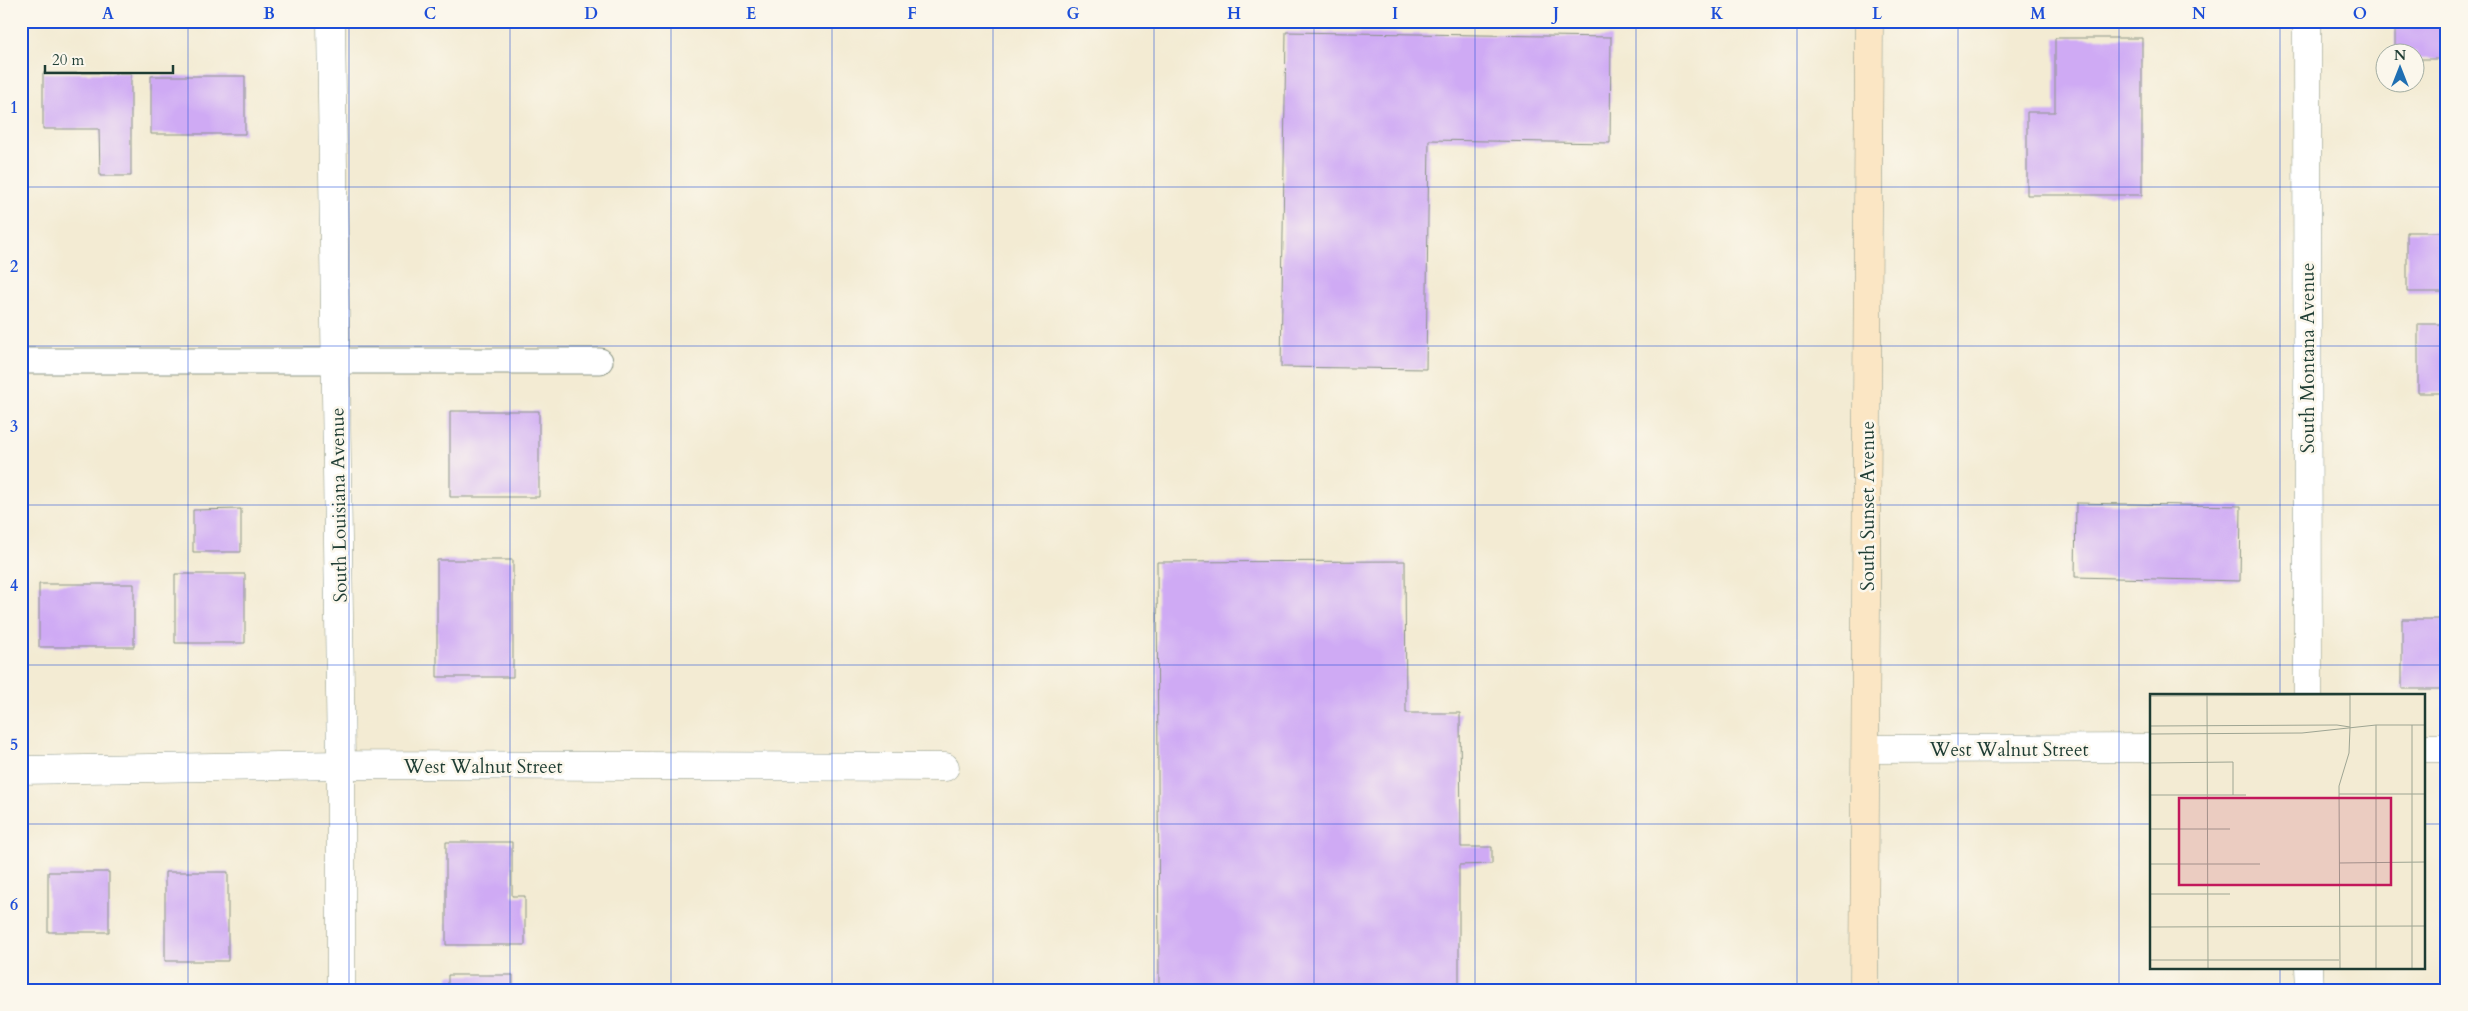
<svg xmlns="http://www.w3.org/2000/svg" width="2468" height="1011" viewBox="0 0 2468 1011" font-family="Cardo,serif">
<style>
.building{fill:#cfaaf4}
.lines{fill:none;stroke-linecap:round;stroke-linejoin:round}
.service-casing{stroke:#899484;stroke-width:27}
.minor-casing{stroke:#899484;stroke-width:29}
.secondary-casing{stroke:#899484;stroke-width:29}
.service{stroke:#fff;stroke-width:25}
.minor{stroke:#fff;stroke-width:28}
.secondary{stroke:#fbe6c4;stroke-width:28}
.grid{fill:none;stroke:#1d4ed8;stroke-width:1;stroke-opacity:0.55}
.labels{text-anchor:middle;stroke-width:5;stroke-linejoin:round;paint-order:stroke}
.street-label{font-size:19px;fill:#1f3d34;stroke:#fbf7ec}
.inset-road{fill:none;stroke:#9ea593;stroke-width:1}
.view{fill:#c2185b;fill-opacity:0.15;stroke:#c2185b;stroke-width:2.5}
.inset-edge{fill:none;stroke:#1f3d34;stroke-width:2.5}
.neatline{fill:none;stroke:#1d4ed8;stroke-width:2}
.grid-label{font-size:16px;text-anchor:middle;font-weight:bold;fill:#1d4ed8}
</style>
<rect width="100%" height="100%" fill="#fbf7ec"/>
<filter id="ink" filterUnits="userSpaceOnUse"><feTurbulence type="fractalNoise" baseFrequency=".02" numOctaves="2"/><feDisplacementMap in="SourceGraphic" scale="10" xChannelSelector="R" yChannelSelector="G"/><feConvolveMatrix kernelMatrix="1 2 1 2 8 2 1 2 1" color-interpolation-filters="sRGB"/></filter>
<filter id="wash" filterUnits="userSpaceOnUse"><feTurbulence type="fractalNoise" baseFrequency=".0096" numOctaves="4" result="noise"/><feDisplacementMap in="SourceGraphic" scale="20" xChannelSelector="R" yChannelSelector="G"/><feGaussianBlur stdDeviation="1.12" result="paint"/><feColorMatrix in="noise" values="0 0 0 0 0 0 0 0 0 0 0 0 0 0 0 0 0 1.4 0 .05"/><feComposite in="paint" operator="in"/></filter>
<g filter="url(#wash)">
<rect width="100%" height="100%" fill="#f3ebd3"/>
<g id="blocks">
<path class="building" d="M 2395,21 L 2447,21 L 2447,59 L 2416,59 L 2416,52 L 2395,52 Z
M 1286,32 L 1611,37 L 1610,143 L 1429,140 L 1426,369 L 1281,367 Z
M 2055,38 L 2142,38 L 2142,195 L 2027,195 L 2027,112 L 2055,112 Z
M 21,72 L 23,72 L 24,201 L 21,201 Z
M 43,73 L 131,73 L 131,176 L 100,176 L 99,129 L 43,129 Z
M 151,76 L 245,76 L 245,134 L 151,134 Z
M 2407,232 L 2447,232 L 2447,292 L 2407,292 Z
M 2418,324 L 2447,324 L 2447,393 L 2418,393 Z
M 450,411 L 539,411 L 539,497 L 450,497 Z
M 2076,503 L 2241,506 L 2240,581 L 2075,577 Z
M 241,509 L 241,552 L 193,552 L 193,510 Z
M 437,560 L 513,560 L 513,677 L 437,677 Z
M 1405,561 L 1406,713 L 1460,713 L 1461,847 L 1492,847 L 1492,864 L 1459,865 L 1459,990 L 1159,990 L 1157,562 Z
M 175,574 L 245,574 L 245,643 L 175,643 Z
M 39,584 L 134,584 L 134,647 L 39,647 Z
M 2402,619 L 2447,619 L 2447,689 L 2402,689 Z
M 446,842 L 512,842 L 512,896 L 525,896 L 525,945 L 446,945 Z
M 48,872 L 109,872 L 109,932 L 48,932 Z
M 165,872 L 228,872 L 228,961 L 165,961 Z
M 448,975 L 513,975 L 513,990 L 448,990 Z"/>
</g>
</g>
<g filter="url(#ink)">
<use href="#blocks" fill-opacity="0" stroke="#899484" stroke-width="1"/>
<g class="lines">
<g class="service-casing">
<path id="service" d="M 21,361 L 600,361"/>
</g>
<g class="minor-casing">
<path id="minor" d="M 331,21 L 341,765 L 341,990
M 2307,21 L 2308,695
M 2424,748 L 2447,748
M 1866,749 L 2152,748
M 21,770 L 341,765 L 945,767
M 2309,967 L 2310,990"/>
</g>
<g class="secondary-casing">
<path id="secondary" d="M 1864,990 L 1869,21"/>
</g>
<use href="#service" class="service"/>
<use href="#minor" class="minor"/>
<use href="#secondary" class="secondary"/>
</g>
</g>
<path class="grid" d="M 188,21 L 188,990M 349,21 L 349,990M 510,21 L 510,990M 671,21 L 671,990M 832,21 L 832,990M 993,21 L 993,990M 1154,21 L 1154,990M 1314,21 L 1314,990M 1475,21 L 1475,990M 1636,21 L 1636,990M 1797,21 L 1797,990M 1958,21 L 1958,990M 2119,21 L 2119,990M 2280,21 L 2280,695M 21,187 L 2447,187M 21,346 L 2447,346M 21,505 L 2447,505M 21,665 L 2447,665M 21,824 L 2152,824M 2424,824 L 2447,824M 2280,967 L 2280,990"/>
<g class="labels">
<g class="street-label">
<text transform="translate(2307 358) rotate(-90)" y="7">South Montana Avenue</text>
<text transform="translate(338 505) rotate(-91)" y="7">South Louisiana Avenue</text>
<text transform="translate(1867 506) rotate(-90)" y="7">South Sunset Avenue</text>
<text x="2009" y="756">West Walnut Street</text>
<text x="483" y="773">West Walnut Street</text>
</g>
</g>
<g transform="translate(2150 694)">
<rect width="275" height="275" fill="#f3ebd3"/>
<path class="inset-road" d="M 57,1 L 58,274M 200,1 L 200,34M 0,2 L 200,1M 0,32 L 187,31 L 200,33M 0,40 L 152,39 L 226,31 L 275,31M 0,69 L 83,68 L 83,101M 189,100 L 275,100M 0,101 L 96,101M 0,135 L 80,135M 189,169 L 275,168M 0,170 L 110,170M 0,200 L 80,200M 0,233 L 275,232M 0,266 L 189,266M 190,274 L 189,92 L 199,59 L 200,34M 226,274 L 226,31M 262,274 L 262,31"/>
<path class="view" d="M 29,104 L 241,104 L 241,191 L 29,191 Z"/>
<rect width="275" height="275" class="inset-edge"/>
</g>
<rect width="2468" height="1011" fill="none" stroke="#fbf7ec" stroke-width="55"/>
<g transform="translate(2400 68)"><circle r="24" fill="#fbf7ec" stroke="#a3ada2"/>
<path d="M0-4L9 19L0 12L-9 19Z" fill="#1f6fb2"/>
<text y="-8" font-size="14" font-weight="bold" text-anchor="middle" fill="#1f3d34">N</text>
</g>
<path d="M45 65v8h128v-8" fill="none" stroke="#1f3d34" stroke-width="2.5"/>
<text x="52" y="65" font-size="15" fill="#1f3d34" stroke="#fbf7ec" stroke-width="4" paint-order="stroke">20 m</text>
<rect x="28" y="28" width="2412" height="956" class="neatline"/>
<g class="grid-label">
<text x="108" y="19">A</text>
<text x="269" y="19">B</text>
<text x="430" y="19">C</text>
<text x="591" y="19">D</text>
<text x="751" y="19">E</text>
<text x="912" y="19">F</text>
<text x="1073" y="19">G</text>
<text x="1234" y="19">H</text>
<text x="1395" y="19">I</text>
<text x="1556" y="19">J</text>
<text x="1717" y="19">K</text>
<text x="1877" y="19">L</text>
<text x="2038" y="19">M</text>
<text x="2199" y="19">N</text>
<text x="2360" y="19">O</text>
<text x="14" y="113">1</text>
<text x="14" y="272">2</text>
<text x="14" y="432">3</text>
<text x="14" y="591">4</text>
<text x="14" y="750">5</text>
<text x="14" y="910">6</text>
</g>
</svg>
